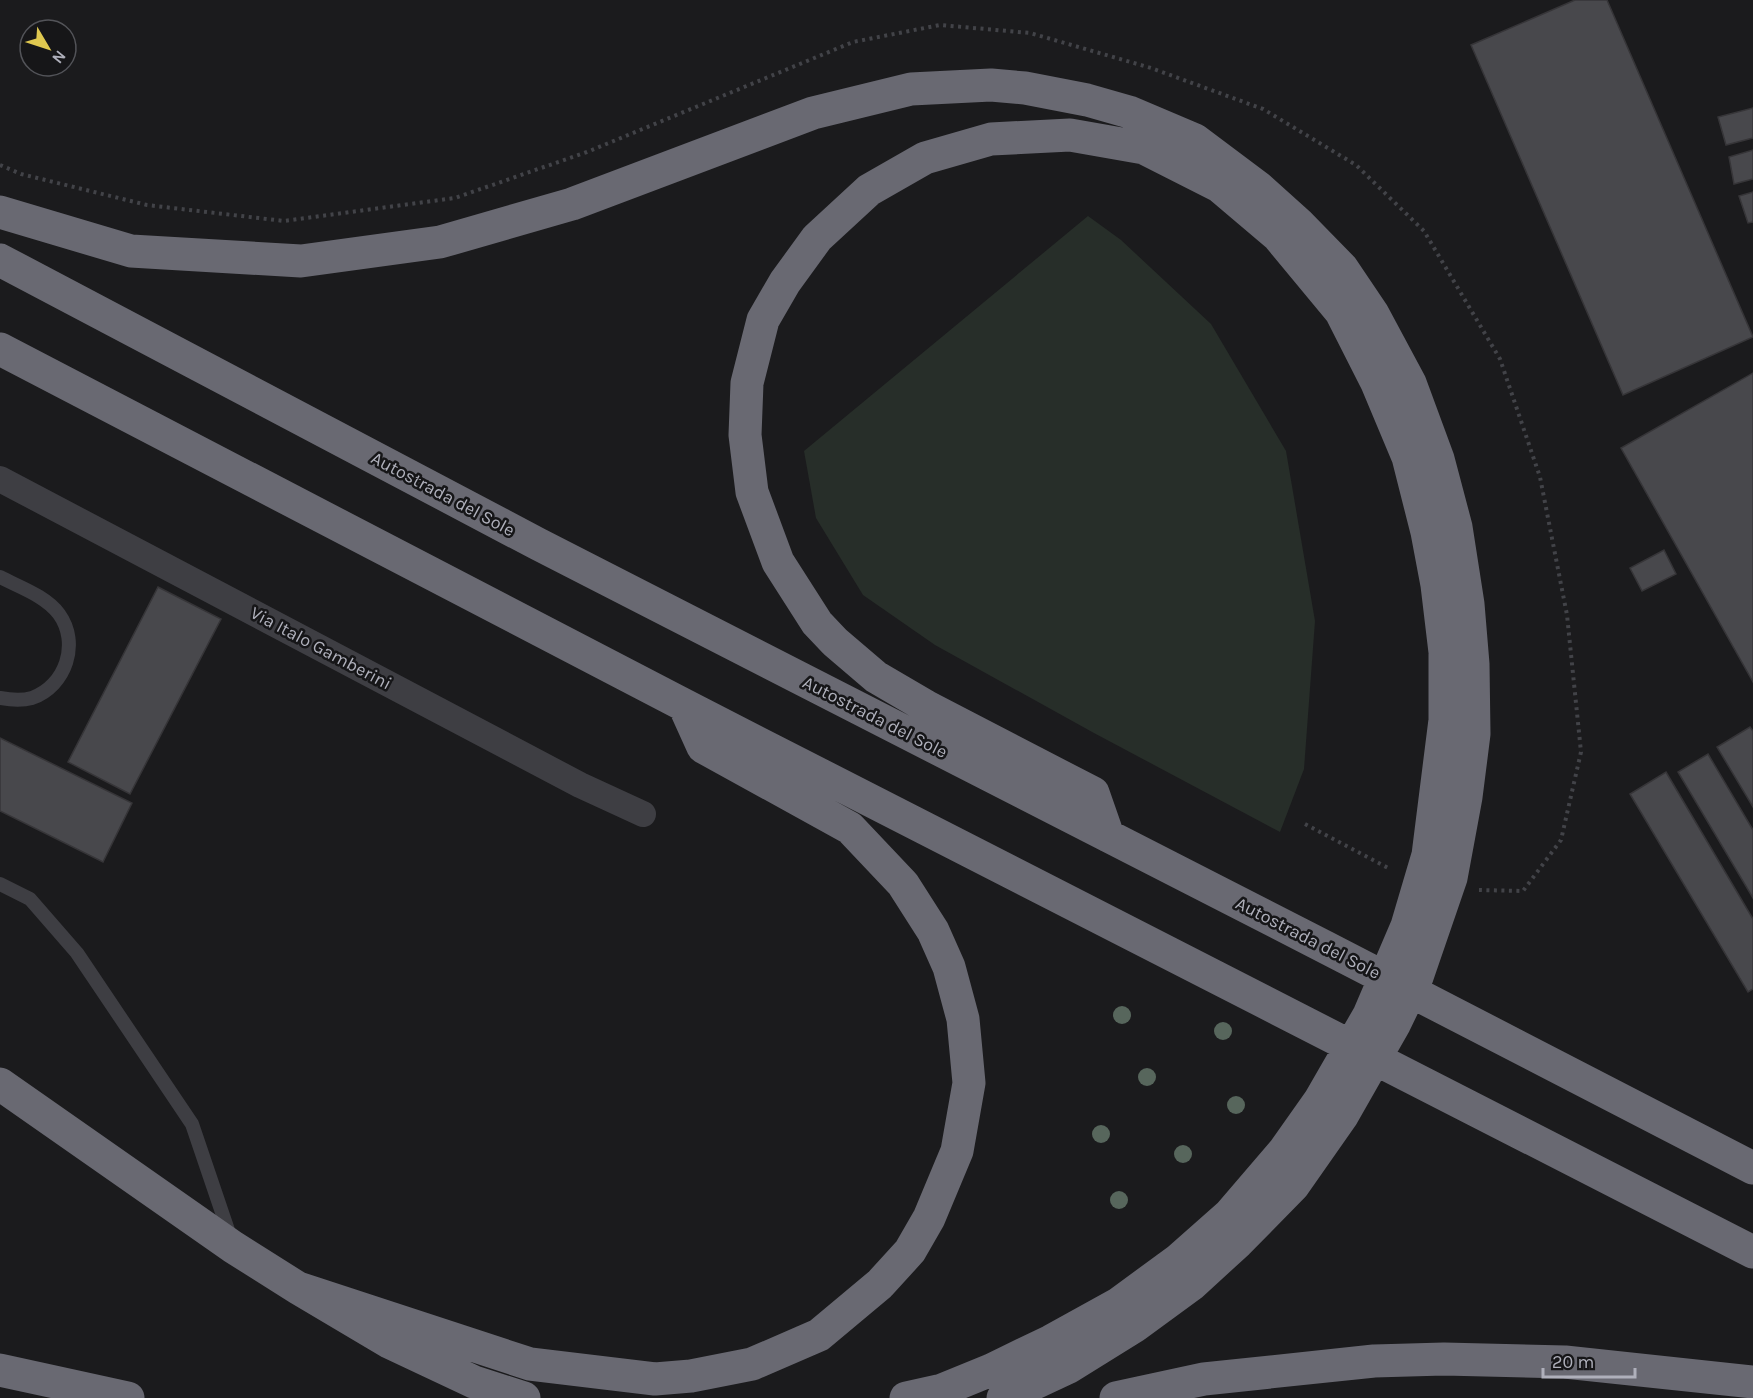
<svg xmlns="http://www.w3.org/2000/svg" width="1753" height="1398" viewBox="0 0 1753 1398" font-family="Karla,sans-serif">
<style>
.green{fill:#272e29}
.building{fill:#48484c;stroke:#363538;stroke-width:1.5}
.lines{fill:none;stroke-linecap:round;stroke-linejoin:round}
.path{stroke:#424348;stroke-width:4;stroke-dasharray:3 4.5;stroke-linecap:butt}
.lane{stroke:#3e3e43;stroke-width:14}
.street{stroke:#3e3e43;stroke-width:26}
.highway{stroke:#696972;stroke-width:33}
.tree{fill:#57665c}
.labels{text-anchor:middle;stroke-width:5;stroke-linejoin:round;paint-order:stroke}
.street-label{font-size:18px;fill:#afb0bb;stroke:#161618}
</style>
<rect width="100%" height="100%" fill="#1b1b1d"/>
<path class="green" d="M 1088,216 L 1121,240 L 1211,324 L 1286,451 L 1315,621 L 1304,769 L 1280,832 L 1094,733 L 935,645 L 863,595 L 816,518 L 804,451 Z"/>
<path class="building" d="M 1575,0 L 1607,0 L 1753,337 L 1623,395 L 1471,45 Z
M 1753,108 L 1753,138 L 1726,145 L 1718,117 Z
M 1753,150 L 1753,179 L 1734,184 L 1729,157 Z
M 1753,192 L 1753,222 L 1748,223 L 1739,196 Z
M 1753,373 L 1753,682 L 1621,448 Z
M 1664,550 L 1676,574 L 1642,591 L 1630,568 Z
M 158,587 L 221,619 L 130,794 L 68,762 Z
M 1750,727 L 1753,731 L 1753,807 L 1717,747 Z
M 0,738 L 132,803 L 103,862 L 0,811 Z
M 1708,754 L 1753,830 L 1753,898 L 1678,772 Z
M 1666,772 L 1753,919 L 1753,989 L 1748,992 L 1630,794 Z"/>
<g class="lines">
<path class="path" d="M 0,165 L 21,174 L 147,205 L 284,221 L 455,198 L 587,152 L 853,42 L 940,25 L 1030,33 L 1151,68 L 1263,109 L 1356,165 L 1424,231 L 1500,359 L 1540,477 L 1567,615 L 1581,752 L 1561,840 L 1523,891 L 1479,890
M 1305,824 L 1390,869"/>
<path class="lane" d="M 0,577 C 19,587 46,596 59,614 C 80,643 66,686 32,698 C 21,701 11,700 0,698
M 0,884 L 30,899 L 77,953 L 192,1124 L 230,1236"/>
<path class="street" d="M 0,479 L 580,785 L 643,814"/>
<path class="highway" d="M 0,212 L 131,251 L 301,261 L 440,242 L 572,204 L 813,113 L 911,89 L 991,85 L 1025,88 L 1087,100 L 1129,112 L 1195,140 L 1259,188 L 1299,224 L 1342,268 L 1373,314 L 1410,383 L 1438,459 L 1456,527 L 1468,604 L 1473,664 L 1474,734 L 1466,797 L 1451,878 L 1417,977 L 1395,1023 L 1342,1116 L 1293,1186 L 1238,1242 L 1191,1285 L 1135,1326 L 1069,1367 L 1003,1398
M 0,260 L 538,544 L 1327,948 L 1753,1168
M 0,349 L 684,705 L 1753,1252
M 0,1084 L 233,1247 L 298,1288 L 389,1342 L 474,1382 L 524,1398
M 298,1288 L 530,1364 L 655,1379 L 691,1376 L 752,1364 L 819,1335 L 880,1284 L 910,1251 L 929,1218 L 957,1151 L 969,1083 L 963,1019 L 949,967 L 933,931 L 903,884 L 850,828 L 703,747 L 684,705
M 0,1370 L 128,1398
M 906,1398 L 942,1390 L 991,1370 L 1051,1341 L 1118,1304 L 1178,1260 L 1230,1214 L 1284,1151 L 1320,1100 L 1369,1015 L 1407,926 L 1428,855 L 1445,720 L 1445,652 L 1437,585 L 1427,532 L 1408,457 L 1377,383 L 1341,312 L 1278,236 L 1219,186 L 1144,148 L 1070,135 L 991,139 L 925,158 L 869,190 L 817,238 L 785,282 L 763,320 L 747,383 L 745,435 L 752,492 L 778,562 L 817,623 L 835,642 L 876,677 L 929,708 L 1093,793 L 1108,836
M 1116,1398 L 1204,1379 L 1374,1361 L 1444,1359 L 1565,1362 L 1753,1382"/>
</g>
<g class="tree">
<circle cx="1122" cy="1015" r="9"/>
<circle cx="1223" cy="1031" r="9"/>
<circle cx="1147" cy="1077" r="9"/>
<circle cx="1236" cy="1105" r="9"/>
<circle cx="1101" cy="1134" r="9"/>
<circle cx="1183" cy="1154" r="9"/>
<circle cx="1119" cy="1200" r="9"/>
</g>
<g class="labels">
<g class="street-label">
<text transform="translate(443 494) rotate(28)" y="6">Autostrada del Sole</text>
<text transform="translate(321 648) rotate(28)" y="6">Via Italo Gamberini</text>
<text transform="translate(875 717) rotate(27)" y="6">Autostrada del Sole</text>
<text transform="translate(1308 938) rotate(27)" y="6">Autostrada del Sole</text>
</g>
</g>
<g transform="translate(48 48) rotate(129)"><circle r="28" fill="#161618" stroke="#535459" stroke-width="1.5"/>
<path d="M0-4.5L10 22L0 15L-10 22Z" fill="#dfc850"/>
<text y="-9" font-size="16" font-weight="bold" text-anchor="middle" fill="#afb0bb">N</text>
</g>
<path d="M1543 1368v9h92v-9" fill="none" stroke="#afb0bb" stroke-width="3"/>
<text x="1552" y="1368" font-size="18" fill="#afb0bb" stroke="#161618" stroke-width="4.5" paint-order="stroke">20 m</text>
</svg>
